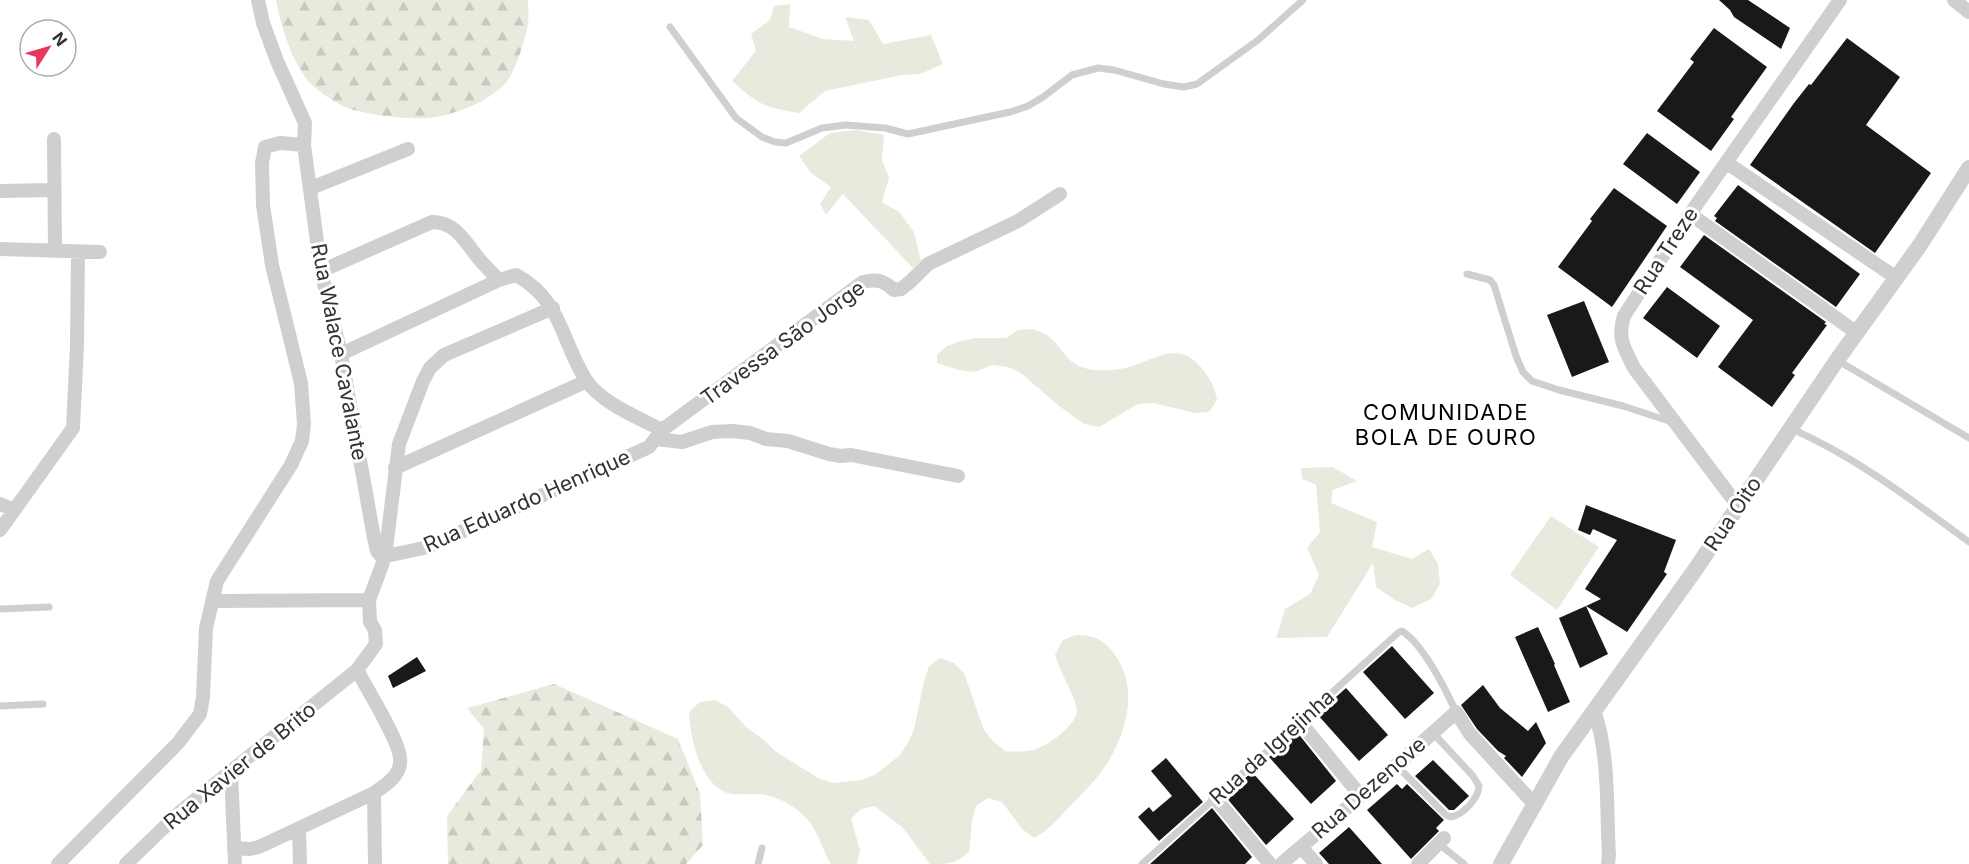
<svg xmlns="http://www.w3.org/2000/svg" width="1969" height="864" viewBox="0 0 1969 864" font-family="Inter,sans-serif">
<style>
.green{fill:#e7ebde}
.forest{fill:url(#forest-firs)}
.building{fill:#191919}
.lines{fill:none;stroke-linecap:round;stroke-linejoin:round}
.service{stroke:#cfcfcf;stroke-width:7}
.minor{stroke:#cfcfcf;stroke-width:14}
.tertiary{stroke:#cfcfcf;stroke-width:16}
.labels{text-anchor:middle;stroke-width:6;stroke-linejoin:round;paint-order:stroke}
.street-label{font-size:21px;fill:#323232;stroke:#fff}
.neighbourhood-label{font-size:22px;letter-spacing:1.5px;fill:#000;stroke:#fff}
</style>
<defs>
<pattern id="forest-firs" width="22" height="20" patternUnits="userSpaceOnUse" patternTransform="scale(1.5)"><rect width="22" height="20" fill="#e7ebde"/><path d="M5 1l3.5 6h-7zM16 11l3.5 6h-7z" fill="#c7cabf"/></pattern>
</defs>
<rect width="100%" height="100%" fill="#fff"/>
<path class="green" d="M 790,4 L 789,27 L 823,39 L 854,41 L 845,17 L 869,20 L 883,44 L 931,35 L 943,64 L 920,74 L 902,75 L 825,91 L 799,113 C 766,108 757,104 732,81 L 756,51 L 751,34 L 770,20 L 774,6 Z
M 856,130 L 884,135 L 882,160 L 889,178 L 882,202 L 899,212 L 914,232 L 921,261 L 913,268 L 843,194 L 826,215 L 820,204 L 831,187 L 811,173 L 799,156 L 830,133 Z
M 1032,329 C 1037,331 1042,332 1045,334 C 1059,342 1064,359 1079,366 C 1092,372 1111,371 1125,368 C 1155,362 1178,336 1204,371 C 1211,381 1215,388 1217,400 L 1209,412 L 1195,413 L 1153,403 L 1138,404 L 1099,427 L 1084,424 L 1059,406 L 1021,373 L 1008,367 L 993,365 L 974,372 L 959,370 L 937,363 L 937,355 L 947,346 L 961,341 L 975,338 L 1006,338 L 1018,330 Z
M 1333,467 L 1357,481 L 1333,490 L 1331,503 L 1377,522 L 1372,547 L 1412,559 L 1429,549 L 1438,564 L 1440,584 L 1431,599 L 1412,608 L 1395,600 L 1376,587 L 1373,563 L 1327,637 L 1276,638 L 1285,609 L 1310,594 L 1319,575 L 1307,548 L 1320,532 L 1316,485 L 1302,479 L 1301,468 Z
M 1551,516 L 1599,547 L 1557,610 L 1510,575 Z
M 1075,635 C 1096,635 1105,640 1117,658 C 1142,696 1121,750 1094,781 C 1088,788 1081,794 1075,801 C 1061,815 1051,829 1034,838 L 1022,829 L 1002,802 L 988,798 L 976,806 L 972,821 L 969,852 C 955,864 949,864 930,864 L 903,828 L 875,806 L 861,809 L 851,819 L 860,850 L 857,864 L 831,864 C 820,846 819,829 801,813 C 790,803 770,793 755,794 C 746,794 740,795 731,794 C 701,788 690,738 689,712 L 700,702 L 715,700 L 728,707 L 747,728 L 764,740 L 775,751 L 818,778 L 832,783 L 862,780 L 876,774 L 899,756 L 908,743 L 914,729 L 924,681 L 929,666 L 940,658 L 954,663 L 964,673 L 984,730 L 993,741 L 1005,751 C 1014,752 1024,752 1033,750 C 1046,747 1076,726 1077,711 C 1077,700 1059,670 1055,655 L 1062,641 Z"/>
<path class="forest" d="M 276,0 L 528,0 C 528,7 529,16 528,23 C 527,36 514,74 506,83 C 488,102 453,116 427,118 C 409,120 357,114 341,105 C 331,100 315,89 308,81 C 291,59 281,27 276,0 Z
M 554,684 L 678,739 L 700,794 L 703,845 L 686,864 L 448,864 L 447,816 L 481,770 L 484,729 L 467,708 Z"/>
<path class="building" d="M 1719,0 L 1748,0 L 1790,28 L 1781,49 L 1734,17 L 1730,10 Z
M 1714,28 L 1767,67 L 1731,117 L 1734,119 L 1711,151 L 1657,111 L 1694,62 L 1690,59 Z
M 1847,38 L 1900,77 L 1866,125 L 1931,173 L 1875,253 L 1750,165 L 1794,103 L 1809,84 L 1811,85 Z
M 1647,133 L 1700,172 L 1677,204 L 1623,164 Z
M 1738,185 L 1860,274 L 1836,307 L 1715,221 L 1717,218 L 1714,216 Z
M 1614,188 L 1667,226 L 1612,307 L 1558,267 L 1592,221 L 1590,219 Z
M 1704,235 L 1826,322 L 1824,324 L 1827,325 L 1792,373 L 1795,375 L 1772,407 L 1718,367 L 1753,320 L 1680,267 Z
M 1667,287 L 1720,326 L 1697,358 L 1643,318 Z
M 1584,301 L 1609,362 L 1572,377 L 1547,315 Z
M 1586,505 L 1676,540 L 1664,572 L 1667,574 L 1627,632 L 1586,606 L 1601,599 L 1585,589 L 1617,540 L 1593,529 L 1590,535 L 1578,530 Z
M 1586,606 L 1608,654 L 1580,668 L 1559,618 Z
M 1538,627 L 1555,664 L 1554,665 L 1570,702 L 1548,712 L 1515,637 Z
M 1392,646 L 1434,693 L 1405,719 L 1363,672 Z
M 417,657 L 426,671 L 393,688 L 388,676 Z
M 1483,685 L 1500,708 L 1528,731 L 1536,722 L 1546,743 L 1522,777 L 1504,758 L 1506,756 L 1498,751 L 1477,729 L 1461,705 Z
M 1346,688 L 1388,735 L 1359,761 L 1317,714 Z
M 1297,732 L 1336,781 L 1311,804 L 1269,757 Z
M 1166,758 L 1203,802 L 1159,841 L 1138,817 L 1149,807 L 1153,812 L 1172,796 L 1151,771 Z
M 1433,760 L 1469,796 L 1454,810 L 1449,810 L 1415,776 Z
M 1252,772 L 1294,819 L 1266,845 L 1225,796 Z
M 1397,784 L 1402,789 L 1407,784 L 1444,820 L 1436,828 L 1439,831 L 1411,859 L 1367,810 Z
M 1212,808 L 1252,857 L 1245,864 L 1150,864 Z
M 1349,827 L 1382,864 L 1329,864 L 1319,853 Z"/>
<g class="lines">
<path class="service" d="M 670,27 L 736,118 L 762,137 L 775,142 L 786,143 L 822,128 L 846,125 L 885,128 L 908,134 L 1010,112 L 1028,106 L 1043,97 L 1072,75 L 1098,68 L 1114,70 L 1164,84 L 1184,87 L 1197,84 L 1258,40 L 1303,0
M 1467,274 L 1490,280 L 1494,285 L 1516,356 L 1523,372 L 1532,381 L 1559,390 L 1623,406 L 1672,422
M 1837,360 L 1969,438
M 1792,429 C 1856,457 1913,501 1969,542
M 0,609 L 49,607
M 0,706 L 43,704
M 1397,766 L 1446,815 L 1451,817 C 1464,814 1478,799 1479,786 L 1473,776 L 1433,733
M 1439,844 L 1464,864
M 758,864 L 762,848
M 1142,864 L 1399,632 L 1402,631 C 1423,644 1446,690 1456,712"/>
<path class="minor" d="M 258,0 L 263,23 L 277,61 L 305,123 L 304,145 L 321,271 L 341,354 L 374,538 L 377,551 L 382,557 L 428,547 L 649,447 L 662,430 L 863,282 C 877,279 883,280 894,290 L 901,289 L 911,281 L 928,264 L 1018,221 L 1060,194
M 1954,0 L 1969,12
M 54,139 L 55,250
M 1727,163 L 1895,277
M 311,188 L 408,149
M 0,191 L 53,190
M 1690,214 L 1857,333
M 0,249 L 100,252
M 321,271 L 432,222 C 455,221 466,243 479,259 C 485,266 492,273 499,280
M 341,354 L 499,280 L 516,275 C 562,300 561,341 586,380 C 601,403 639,418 662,430
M 656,439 L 682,442 L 712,432 L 733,431 L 750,433 L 766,439 L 788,441 L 829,454 L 841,456 L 851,455 L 958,476
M 395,468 L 587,381
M 0,504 L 14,510
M 1738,506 L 1634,368 C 1624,347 1617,339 1624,316 L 1690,214 L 1840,0
M 0,530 L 73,428 L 77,345 L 78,252
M 212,601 L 369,600
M 1594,710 C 1610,756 1606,807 1609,855 L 1608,864
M 1300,722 L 1360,795
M 231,772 L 235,864
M 374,793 L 375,864
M 1215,798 L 1270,864
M 299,829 L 300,864
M 1301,847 L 1316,864
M 234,848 L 250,849 L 259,847 L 374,793 C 386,785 402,775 400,758 C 399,740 367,689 357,670
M 58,864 L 178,743 L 200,714 L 203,697 L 206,628 L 217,581 L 291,465 L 302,441 L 304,424 L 301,383 L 272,265 L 263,205 L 262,163 L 265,147 L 280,143 L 304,145
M 126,864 L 180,812 L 357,670 L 376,644 L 375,630 L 370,622 L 369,600 L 385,557 L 399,444 L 423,381 L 430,368 L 444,355 L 553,308
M 1281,864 C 1340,814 1399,764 1456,712 L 1470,734 L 1534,804
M 1418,864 L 1444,838"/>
<path class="tertiary" d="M 1501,864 L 1561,757 L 1695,570 L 1837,360 L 1920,245 L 1969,168"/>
</g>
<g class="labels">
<g class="street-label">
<text transform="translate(1666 251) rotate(-57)" y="7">Rua Treze</text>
<text transform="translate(783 343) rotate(-36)" y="7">Travessa São Jorge</text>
<text transform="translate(339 352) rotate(79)" y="7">Rua Walace Cavalante</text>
<text transform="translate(527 501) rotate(-24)" y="7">Rua Eduardo Henrique</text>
<text transform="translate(1733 514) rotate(-56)" y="7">Rua Oito</text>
<text transform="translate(1272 747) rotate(-42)" y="7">Rua da Igrejinha</text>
<text transform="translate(240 766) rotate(-39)" y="7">Rua Xavier de Brito</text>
<text transform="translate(1369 788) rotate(-41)" y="7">Rua Dezenove</text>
</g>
<g class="neighbourhood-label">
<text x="1446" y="420">COMUNIDADE<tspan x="1446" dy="25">BOLA DE OURO</tspan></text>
</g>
</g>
<g transform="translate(48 48) rotate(53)"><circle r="28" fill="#ffffff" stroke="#adadad" stroke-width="1.5"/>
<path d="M0-4.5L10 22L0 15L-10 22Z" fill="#e6375e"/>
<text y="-9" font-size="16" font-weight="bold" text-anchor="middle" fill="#323232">N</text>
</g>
</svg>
